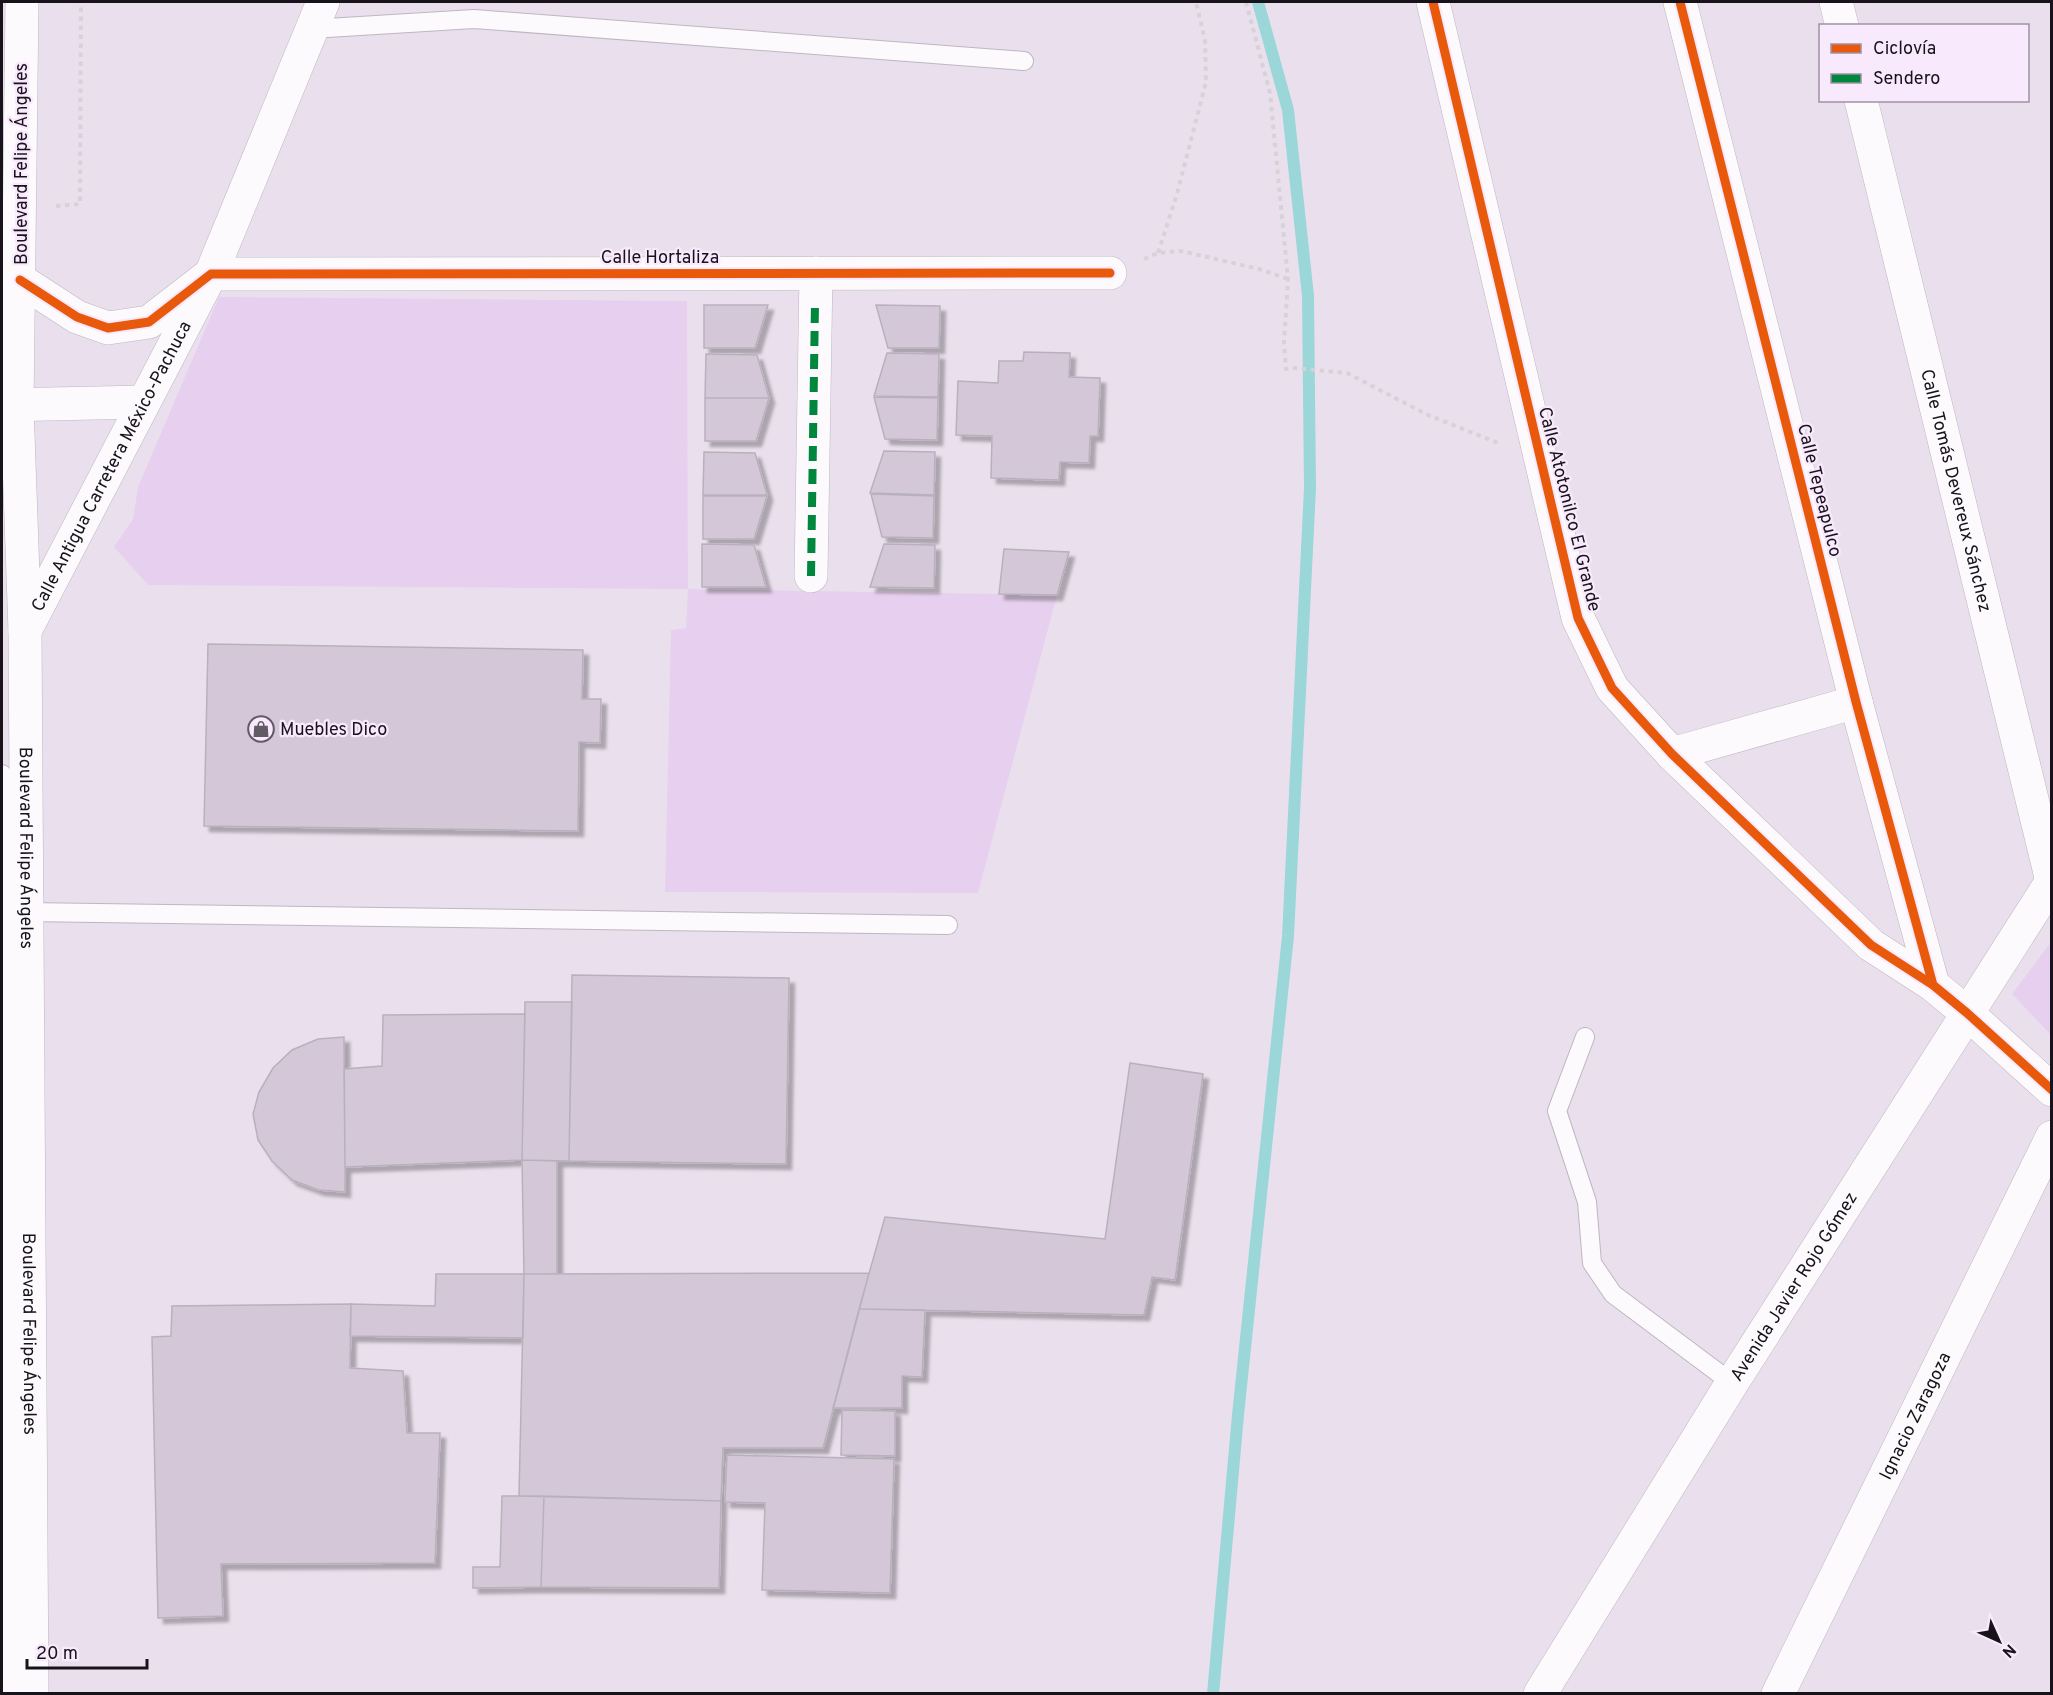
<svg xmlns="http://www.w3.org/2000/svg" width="2053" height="1695" viewBox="0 0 2053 1695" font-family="Overpass,sans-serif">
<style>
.green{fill:#e7d0ef}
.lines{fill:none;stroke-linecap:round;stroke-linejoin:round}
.stream{stroke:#9bd6d8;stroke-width:12}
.building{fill:#d4c8d8;stroke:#b8b1bc;stroke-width:1.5;filter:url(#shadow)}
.lane-casing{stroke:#beb6c1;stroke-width:20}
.street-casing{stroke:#beb6c1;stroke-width:34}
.secondary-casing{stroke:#beb6c1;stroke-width:34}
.primary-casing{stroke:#beb6c1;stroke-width:34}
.path{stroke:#d6d2d7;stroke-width:4;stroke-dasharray:4.5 4.5;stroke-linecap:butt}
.lane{stroke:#fcfafc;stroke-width:18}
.street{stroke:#fcfafc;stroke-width:33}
.secondary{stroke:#fcfafc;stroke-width:33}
.primary{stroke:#fcfafc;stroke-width:33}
.quiet{stroke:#00873e;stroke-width:8;stroke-dasharray:15 8;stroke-linecap:butt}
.cycleway-casing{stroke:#f8e9fd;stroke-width:13}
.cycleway{stroke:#e8590c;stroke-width:9}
.labels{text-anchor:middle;stroke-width:4.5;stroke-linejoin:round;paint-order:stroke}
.street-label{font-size:18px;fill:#18121a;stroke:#f8e9fd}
.poi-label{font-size:18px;fill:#18121a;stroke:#f8e9fd;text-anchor:start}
</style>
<defs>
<filter id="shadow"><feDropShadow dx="5.5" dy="5.5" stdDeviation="1.5" flood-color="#0004"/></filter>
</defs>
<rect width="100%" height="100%" fill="#eae0ed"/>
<path class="green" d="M 219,297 L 687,301 L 688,589 L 1057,595 L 978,893 L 665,892 L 671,630 L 686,628 L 688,589 L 148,585 L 114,547 L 133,519 L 138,487 Z
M 2051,942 L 2052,1035 L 2051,1035 L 2012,994 Z"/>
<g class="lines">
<path class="stream" d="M 1213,1694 L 1238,1415 L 1288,936 L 1310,488 L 1308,296 L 1288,110 L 1258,2"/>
</g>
<path class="building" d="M 704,305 L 768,305 L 755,348 L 704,348 Z
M 876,305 L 940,306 L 939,348 L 888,348 Z
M 1024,352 L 1070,353 L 1069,377 L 1100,378 L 1098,436 L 1090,436 L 1089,463 L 1060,462 L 1059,480 L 991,478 L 992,436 L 956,435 L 958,381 L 998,383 L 999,361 L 1023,361 Z
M 887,353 L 939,354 L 938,397 L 874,396 Z
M 706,354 L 757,355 L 769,398 L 705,398 Z
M 874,397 L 938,398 L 937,440 L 885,439 Z
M 705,398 L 769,398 L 756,441 L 705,441 Z
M 884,451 L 935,452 L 934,495 L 870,493 Z
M 704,452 L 755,453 L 767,495 L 703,495 Z
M 871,494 L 934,496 L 933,538 L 882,537 Z
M 703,496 L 767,496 L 754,539 L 703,539 Z
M 702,544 L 754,545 L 766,587 L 702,587 Z
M 884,544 L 935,545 L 934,588 L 870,587 Z
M 1004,549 L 1069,552 L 1057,595 L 999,594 Z
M 208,644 L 583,650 L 582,699 L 601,699 L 600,743 L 579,742 L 578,831 L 204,826 Z
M 572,975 L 789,978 L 786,1164 L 569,1161 Z
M 525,1002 L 572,1002 L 569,1161 L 522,1160 Z
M 525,1014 L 522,1160 L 345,1167 L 344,1069 L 382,1066 L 383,1015 Z
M 344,1037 L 345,1167 L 345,1192 L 319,1190 L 292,1180 L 272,1161 L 258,1140 L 253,1114 L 259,1092 L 273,1068 L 292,1050 L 318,1039 Z
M 1130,1063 L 1203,1074 L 1175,1280 L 1152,1277 L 1144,1315 L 859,1309 L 885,1217 L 1105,1239 Z
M 522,1160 L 557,1161 L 557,1274 L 524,1274 Z
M 869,1273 L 823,1448 L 723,1448 L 721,1501 L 519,1496 L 524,1274 Z
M 436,1274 L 524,1274 L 523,1338 L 350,1336 L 351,1304 L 435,1306 Z
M 351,1304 L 350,1368 L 403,1371 L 407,1433 L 440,1433 L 435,1563 L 221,1564 L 223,1616 L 158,1618 L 152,1337 L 171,1336 L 172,1306 Z
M 859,1309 L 925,1310 L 922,1377 L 902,1376 L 902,1408 L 833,1408 Z
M 842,1410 L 895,1411 L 895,1456 L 841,1455 Z
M 727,1455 L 894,1459 L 890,1593 L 762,1590 L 765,1503 L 725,1502 Z
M 502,1496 L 544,1496 L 541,1587 L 473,1588 L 473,1567 L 500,1567 Z
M 544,1496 L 721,1501 L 719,1588 L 541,1587 Z"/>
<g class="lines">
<g class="lane-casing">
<path id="lane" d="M 311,29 L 474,19 L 1024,61
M 2,774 L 9,1694
M 27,912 L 948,925
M 1585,1037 L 1557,1111 L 1587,1202 L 1592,1263 L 1613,1294 L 1732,1383"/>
</g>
<g class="street-casing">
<g id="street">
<path d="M 1433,2 L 1578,618 L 1612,688 L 1672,754 L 1871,945 L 1933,985 L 1967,1013 L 2052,1090"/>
<path d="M 1680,2 L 1856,702 L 1933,985"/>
<path d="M 1836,2 L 1842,26"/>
<path id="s1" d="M 1861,100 L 2052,881"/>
<path d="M 20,280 L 77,317 L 108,328 L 149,322 L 211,274 L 1110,273"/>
<path d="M 2,405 L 144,402"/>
<path d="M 811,576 L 816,273"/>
<path id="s2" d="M 25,631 L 211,274 L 323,2"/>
<path d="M 1672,754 L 1856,702"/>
<path id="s3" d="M 1778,1694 L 2052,1137"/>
</g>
</g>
<g class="secondary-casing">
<g id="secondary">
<path id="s4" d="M 1540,1694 L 1732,1383 L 2052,881"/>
</g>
</g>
<g class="primary-casing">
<g id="primary">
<path id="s5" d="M 22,2 L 17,406 L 25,631 L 32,1694"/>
</g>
</g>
<path class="path" d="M 1246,2 L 1270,93 L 1288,279 L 1284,343 L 1286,369 L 1295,368 L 1347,373 L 1428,415 L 1498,443
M 56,206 L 80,204 L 81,2
M 1158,253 L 1177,194 L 1206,82 L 1205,40 L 1196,2
M 1144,259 L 1158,253 L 1181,251 L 1259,269 L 1288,279"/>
<use href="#lane" class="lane"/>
<use href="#street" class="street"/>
<use href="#secondary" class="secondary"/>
<use href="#primary" class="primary"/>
<path class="quiet" d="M 811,576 L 815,302"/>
<g class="cycleway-casing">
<path id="cycleway" d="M 1433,2 L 1578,618 L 1612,688 L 1672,754 L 1871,945 L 1933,985 L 1967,1013 L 2052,1090
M 1680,2 L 1856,702 L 1933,985
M 20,280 L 77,317 L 108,328 L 149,322 L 211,274 L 1110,273"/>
</g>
<use href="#cycleway" class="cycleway"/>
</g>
<defs>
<g id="shop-ring" transform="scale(1.35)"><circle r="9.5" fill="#f8e9fd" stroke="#625a64" stroke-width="1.5"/><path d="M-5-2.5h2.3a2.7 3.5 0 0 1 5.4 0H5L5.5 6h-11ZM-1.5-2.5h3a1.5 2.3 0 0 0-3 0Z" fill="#625a64"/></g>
</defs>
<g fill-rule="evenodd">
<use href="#shop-ring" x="261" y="729"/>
</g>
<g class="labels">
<g class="street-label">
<text transform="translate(21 164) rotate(-90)" y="6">Boulevard Felipe Ángeles</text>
<text x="660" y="263">Calle Hortaliza</text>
<text dy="6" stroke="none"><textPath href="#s2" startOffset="186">Calle Antigua Carretera México-Pachuca</textPath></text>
<text transform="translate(1820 490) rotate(76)" y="6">Calle Tepeapulco</text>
<text dy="6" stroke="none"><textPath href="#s1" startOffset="402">Calle Tomás Devereux Sánchez</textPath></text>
<text transform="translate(1570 509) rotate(76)" y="6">Calle Atotonilco El Grande</text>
<text dy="6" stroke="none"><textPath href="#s5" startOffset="846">Boulevard Felipe Ángeles</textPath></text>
<text dy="6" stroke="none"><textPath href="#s4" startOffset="480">Avenida Javier Rojo Gómez</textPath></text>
<text dy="6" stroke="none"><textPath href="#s5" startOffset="1332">Boulevard Felipe Ángeles</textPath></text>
<text dy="6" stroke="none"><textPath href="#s3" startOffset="310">Ignacio Zaragoza</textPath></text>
</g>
<g class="poi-label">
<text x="280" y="735">Muebles Dico</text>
</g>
</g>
<rect width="2053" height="1695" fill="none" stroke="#18121a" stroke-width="6"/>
<rect x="1819" y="24" width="210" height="78" fill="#f8e9fd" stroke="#9e93a2" stroke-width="1.5"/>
<rect x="1831" y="44" width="30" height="9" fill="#e8590c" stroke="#9e93a2" stroke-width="1.5"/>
<text x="1873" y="54" font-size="18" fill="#18121a">Ciclovía</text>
<rect x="1831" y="74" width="30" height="9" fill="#00873e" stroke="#9e93a2" stroke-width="1.5"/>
<text x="1873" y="84" font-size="18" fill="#18121a">Sendero</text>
<g transform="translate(1999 1641) rotate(135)" stroke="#f8e9fd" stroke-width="4.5" paint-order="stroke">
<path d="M0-4.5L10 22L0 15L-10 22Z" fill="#18121a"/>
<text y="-9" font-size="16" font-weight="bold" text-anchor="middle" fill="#18121a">N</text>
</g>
<path d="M27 1659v9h120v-9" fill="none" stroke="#18121a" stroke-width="3"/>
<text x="36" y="1659" font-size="18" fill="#18121a" stroke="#f8e9fd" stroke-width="4.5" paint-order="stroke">20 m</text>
</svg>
